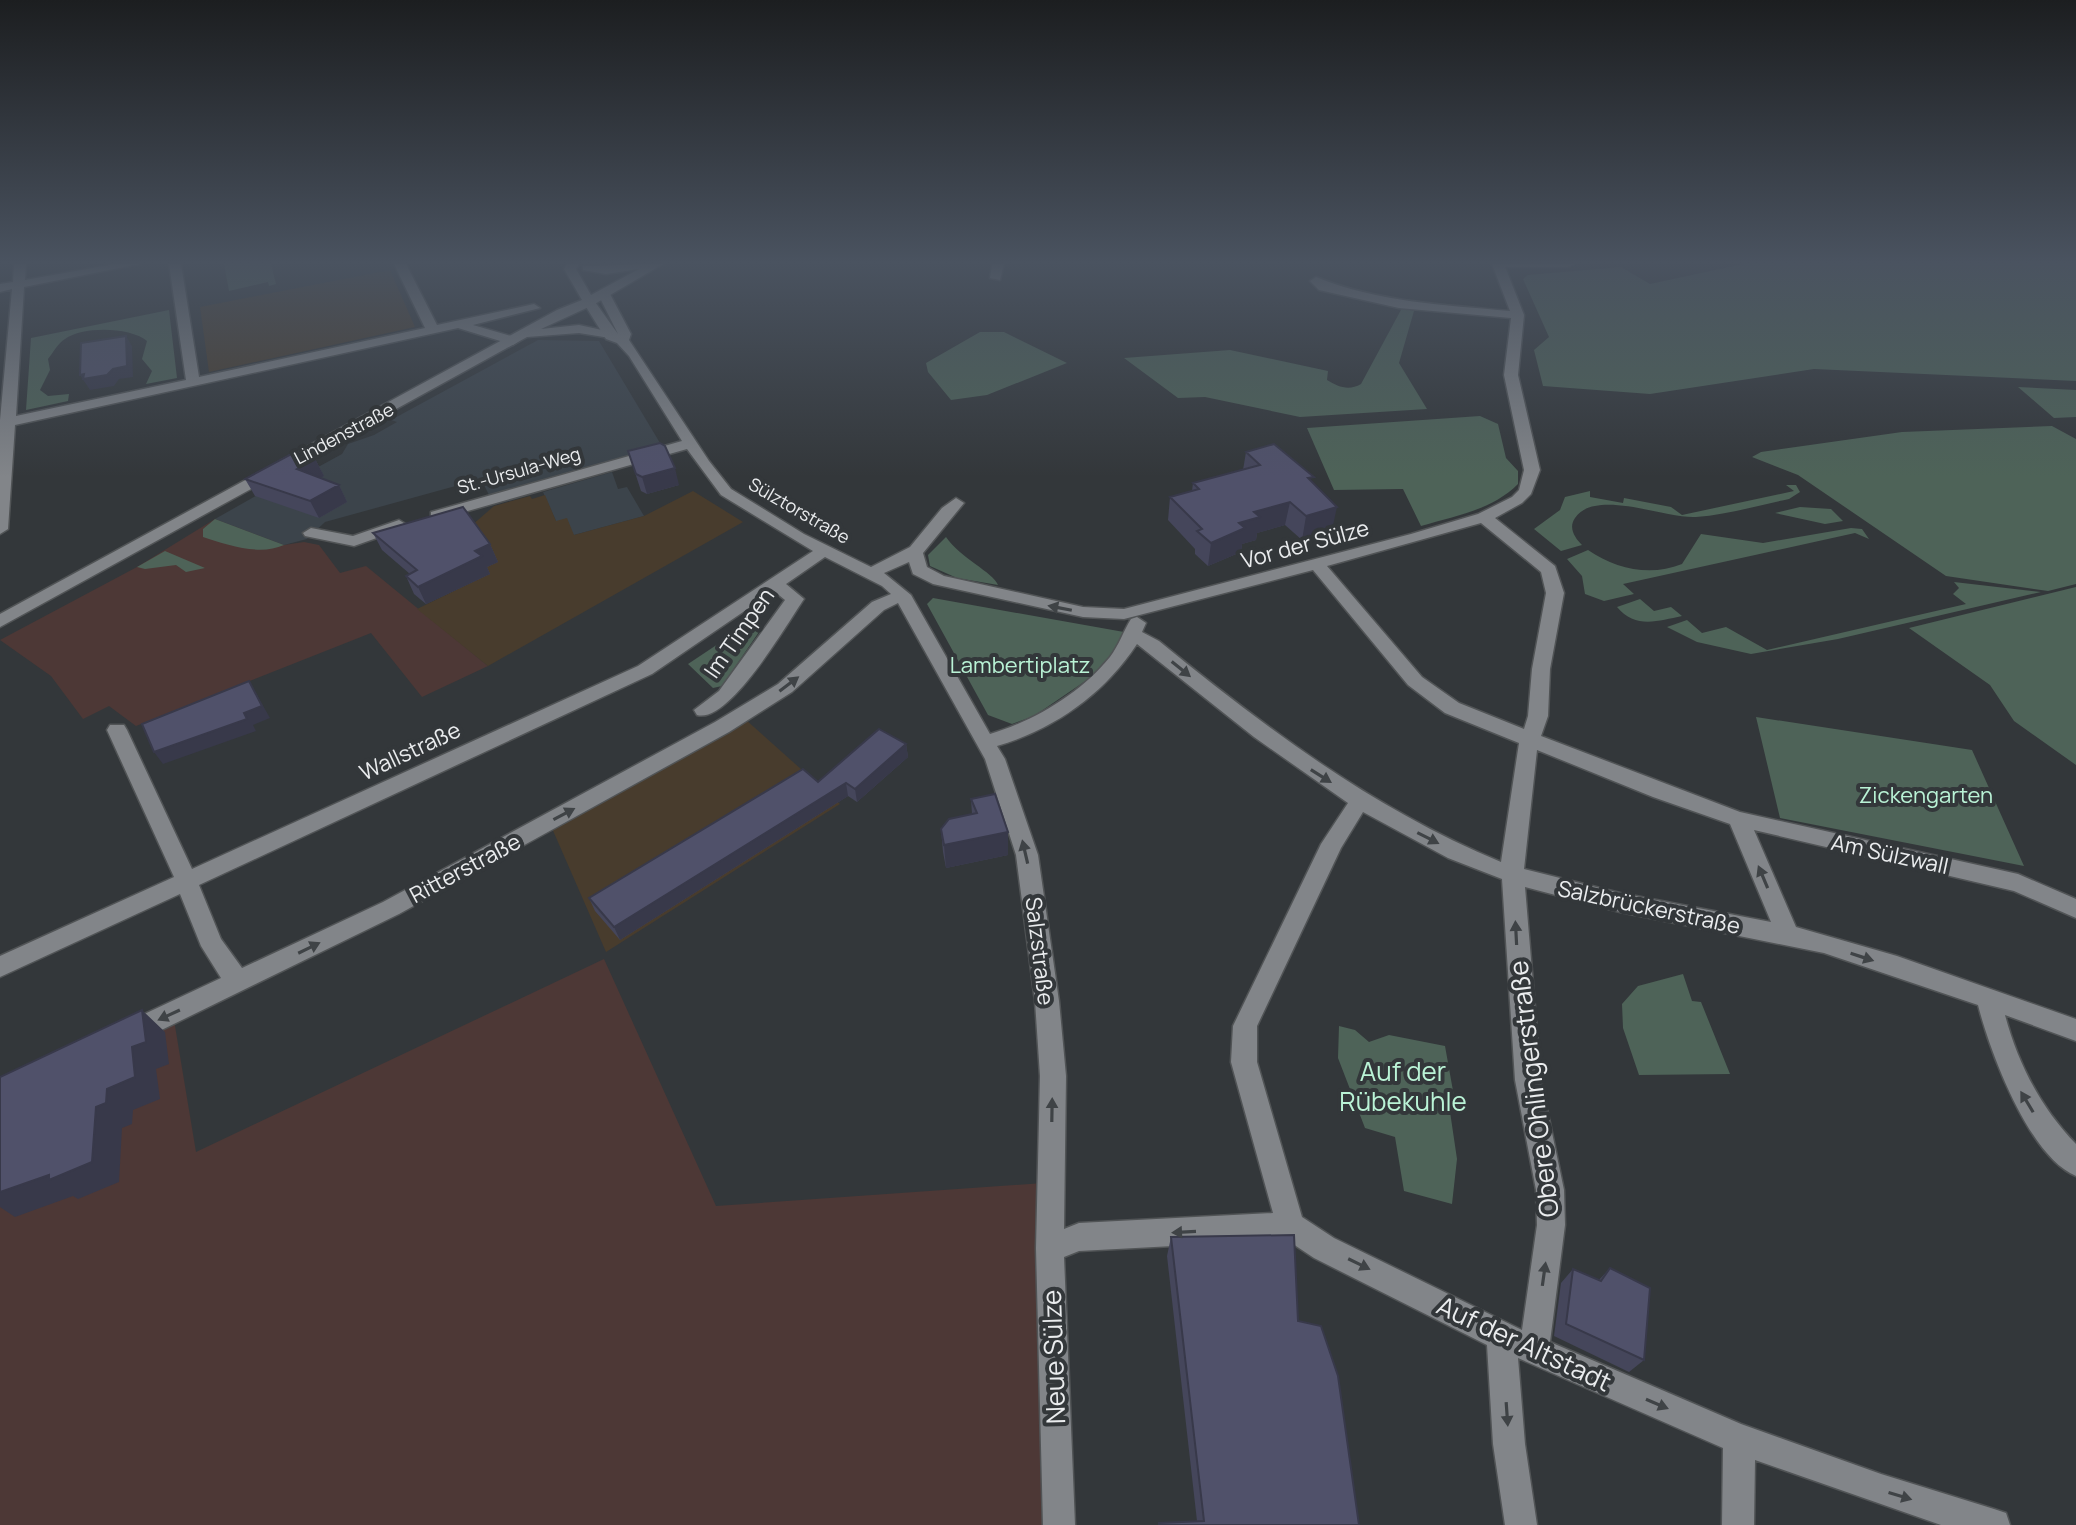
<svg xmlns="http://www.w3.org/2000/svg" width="2076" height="1525" viewBox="0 0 2076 1525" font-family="Manrope,sans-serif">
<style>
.commercial{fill:#4d3836}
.built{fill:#3c444b}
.education{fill:#483c2d}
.green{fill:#4e6358}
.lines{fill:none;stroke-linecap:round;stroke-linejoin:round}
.street-casing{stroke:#515456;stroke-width:3}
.secondary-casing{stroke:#515456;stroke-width:3}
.street{fill:#828589;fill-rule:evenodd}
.secondary{fill:#828589;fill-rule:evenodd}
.wall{fill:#45465b}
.shaded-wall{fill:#38394a}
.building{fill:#50516a;stroke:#38394a;stroke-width:2}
.oneway{fill:#3f4346}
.labels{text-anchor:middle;stroke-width:8;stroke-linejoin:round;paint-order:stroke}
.far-street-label{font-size:18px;fill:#eaecee;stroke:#33373a}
.street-label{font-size:22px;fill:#eaecee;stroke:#33373a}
.park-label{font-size:22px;fill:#baf3d6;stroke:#33373a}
.near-park-label{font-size:26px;fill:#baf3d6;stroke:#33373a}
.near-street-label{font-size:26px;fill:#eaecee;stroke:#33373a}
</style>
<rect width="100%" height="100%" fill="#33373a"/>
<path class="commercial" d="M 215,519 L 284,545 L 304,542 L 319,545 L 340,573 L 366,566 L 488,666 L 422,697 L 371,633 L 136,726 L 109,706 L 83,719 L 51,676 L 0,640 L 137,567 Z
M 604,959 L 716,1206 L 1044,1183 L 1050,1525 L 0,1525 L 0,1102 L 174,1020 L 196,1152 Z"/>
<path class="built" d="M 538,340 L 599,341 L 663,448 L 490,497 L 481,479 L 325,522 L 307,539 L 284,545 L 215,519 L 307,467 L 320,466 L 342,454 L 348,444 L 374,435 L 397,422 L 391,420 Z
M 612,472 L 618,489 L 627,487 L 644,516 L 574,535 L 556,521 L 543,492 Z"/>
<path class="education" d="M 390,270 L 415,327 L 209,372 L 200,307 Z
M 693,491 L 743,522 L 488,666 L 417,609 L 489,574 L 483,568 L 497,562 L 471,526 L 494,506 L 530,496 L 532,499 L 545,495 L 556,521 L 567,518 L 574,535 L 644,516 Z
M 745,719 L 840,804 L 606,952 L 551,826 Z"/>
<path class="green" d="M 224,264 L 271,264 L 276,284 L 269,286 L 268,282 L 229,291 Z
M 1743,264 L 2076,264 L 2076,381 L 1814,369 L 1650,394 L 1543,386 L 1534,350 L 1549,337 L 1523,279 L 1528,275 L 1621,267 L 1650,284 Z
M 1402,308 L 1414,311 L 1399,363 L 1427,409 L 1300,417 L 1205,397 L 1178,398 L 1124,358 L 1230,350 L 1328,371 L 1327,380 C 1338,387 1349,391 1361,384 Z
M 169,310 L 177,378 L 146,384 L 152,371 L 142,359 L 147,341 C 130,327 83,326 65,339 C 58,343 53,353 48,359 L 50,370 L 40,390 L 48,396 L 69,394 L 68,401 L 26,410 L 31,338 Z
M 980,332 L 1004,332 L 1067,363 L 987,395 L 951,400 L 928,372 L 926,363 Z
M 2018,387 L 2076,390 L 2076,417 L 2054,418 Z
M 1480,416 L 1498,424 L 1506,458 L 1518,471 L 1518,484 C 1492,510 1455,516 1421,526 L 1403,489 L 1334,490 L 1307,428 Z
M 2052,426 L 2076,439 L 2076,584 L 2048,591 L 1946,576 L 1798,475 L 1752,457 L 1761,452 L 1902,432 Z
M 1786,485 L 1796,485 L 1800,492 L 1789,499 C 1759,505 1727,515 1696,517 C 1667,519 1595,488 1575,518 C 1568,528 1575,538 1582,545 L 1561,551 L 1534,529 L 1560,510 L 1565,497 L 1590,491 L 1590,497 L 1623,503 L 1624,498 L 1671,507 L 1682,515 L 1794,491 Z
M 1800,507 L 1831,509 L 1843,521 L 1825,524 L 1775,513 Z
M 215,519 L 284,545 C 260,556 227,545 203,537 L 203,529 Z
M 1851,528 L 1862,529 L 1869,539 L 1855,533 L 1623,584 L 1634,594 L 1604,601 L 1585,594 L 1582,576 L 1567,559 L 1588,550 C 1616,569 1650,577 1682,564 L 1701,534 L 1763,543 Z
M 946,537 C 960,558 993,572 998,585 L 957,578 L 930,566 L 928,555 Z
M 165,551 L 205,568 L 186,572 L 176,565 L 145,569 L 137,567 Z
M 1954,582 L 2041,592 L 1838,639 L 1751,654 L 1697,642 L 1667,627 L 1687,620 L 1702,633 L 1726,627 L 1767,650 L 1966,604 L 1953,594 L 1959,588 Z
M 2076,587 L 2076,765 L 2014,721 L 1990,685 L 1909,628 Z
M 933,598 L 1124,632 L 1127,638 L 1106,667 L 1034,716 L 1012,724 L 988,715 L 927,604 Z
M 1640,599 L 1654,611 L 1671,607 L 1682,616 C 1658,621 1635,629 1617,607 Z
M 751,622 L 763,626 L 722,686 L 713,688 L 688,664 Z
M 1756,717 L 1972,750 L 2024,866 L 1780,818 Z
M 1683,974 L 1692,1001 L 1701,1002 L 1730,1074 L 1639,1075 L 1623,1028 L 1622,1004 L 1638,986 Z
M 1339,1026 L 1355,1030 L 1369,1042 L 1389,1035 L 1445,1046 L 1455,1102 L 1449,1105 L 1457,1159 L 1452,1204 L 1404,1191 L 1395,1137 L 1365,1128 L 1338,1058 Z"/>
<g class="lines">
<g class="street-casing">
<path id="street" d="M 14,264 L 26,264 L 25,280 L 115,264 L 139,264 L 24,287 L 16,416 L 186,380 L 169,264 L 181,264 L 199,377 L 425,328 L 394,264 L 406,264 L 437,325 L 534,304 L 540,308 L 473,325 L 518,338 L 519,341 L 513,345 L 458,328 L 15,425 L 8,529 L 0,534 L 0,420 L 12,289 L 0,292 L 0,284 L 13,282 Z
M 992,264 L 1004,264 L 1000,280 L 990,278 Z
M 1492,264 L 1504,264 L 1524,315 L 1518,375 L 1540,470 L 1531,494 L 1522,503 L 1495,518 L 1555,566 L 1564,593 L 1550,669 L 1548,716 L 1541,736 L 1740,812 L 2018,874 L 2076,899 L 2076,918 L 2014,891 L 1754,830 L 1796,927 L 1897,956 L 2076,1019 L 2076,1041 L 2005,1015 C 2018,1064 2041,1108 2076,1144 L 2076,1176 C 2029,1157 1990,1052 1978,1005 L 1824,953 L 1620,912 L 1525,887 L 1541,1080 L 1564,1190 L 1565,1225 L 1550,1342 L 1741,1424 L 1881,1474 L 1994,1509 L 2006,1513 L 2010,1525 L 1941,1525 L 1755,1460 L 1754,1525 L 1722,1525 L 1723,1448 L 1518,1358 L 1525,1444 L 1537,1525 L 1505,1525 L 1493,1444 L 1487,1345 L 1314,1258 L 1287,1240 L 1079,1251 L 1064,1257 L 1075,1525 L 1043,1525 L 1036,1248 L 1040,1076 L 1035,1001 L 1016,855 L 985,759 L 898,603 L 884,610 L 792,692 L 729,732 L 399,914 L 139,1041 L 130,1044 L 121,1041 L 118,1033 L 121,1025 L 221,978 L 201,946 L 180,894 L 0,977 L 0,956 L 174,877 L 107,730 L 110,725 L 124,725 L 127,730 L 192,869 L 638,666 L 813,551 L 721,495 L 687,449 L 443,518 L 431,518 L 431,512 L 682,441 L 629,356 L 617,343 L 606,339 L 583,302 L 593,299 L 618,334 L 598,294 L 600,291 L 610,294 L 631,334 L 629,340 L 709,461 L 731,489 L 804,534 L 871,567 L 910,547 L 942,508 L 956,498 L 964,503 L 923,553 L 927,567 L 944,576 L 1083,607 L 1124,609 L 1411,534 L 1478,514 L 1512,497 L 1519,490 L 1524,470 L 1504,375 L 1511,318 L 1399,308 L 1319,290 L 1310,281 L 1316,277 C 1377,302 1444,305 1510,311 ZM 1481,523 L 1541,572 L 1546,593 L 1532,669 L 1528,716 L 1524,729 L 1459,703 L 1422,677 L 1327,566 ZM 825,557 L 882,586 L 891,594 L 872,602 L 778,684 L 715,722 L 383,902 L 242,968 L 221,939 L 199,885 L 652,674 L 774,591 L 785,600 L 719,691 L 694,710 L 697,715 C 729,724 787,624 804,599 L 786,584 ZM 909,562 L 913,574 L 933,584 L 1083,617 L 1124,619 L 1313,570 L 1408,685 L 1445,713 L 1519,743 L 1501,862 C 1373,809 1266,728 1159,641 L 1142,632 L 1146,623 L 1137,617 L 1131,619 C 1123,632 1119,645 1110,657 C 1081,693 1034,721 990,734 L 911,595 L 884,573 ZM 1137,644 L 1254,737 L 1348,803 L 1321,844 L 1233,1026 L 1231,1062 L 1273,1213 L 1079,1223 L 1064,1229 L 1066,1076 L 1059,1001 L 1038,855 L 1005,759 L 997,746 C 1055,729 1104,694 1137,644 ZM 1537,750 L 1653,797 L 1730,824 L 1771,922 L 1620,893 L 1524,869 ZM 1363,812 L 1448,858 L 1502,879 L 1515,1080 L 1536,1190 L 1537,1225 L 1522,1330 L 1334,1238 L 1302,1217 L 1257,1062 L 1257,1026 L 1341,848 Z
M 399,520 L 407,525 L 405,528 L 354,546 L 305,536 L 303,533 L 311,528 L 353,536 Z"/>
</g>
<g class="secondary-casing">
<path id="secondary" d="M 567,264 L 579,264 L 576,269 L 591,295 L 639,269 L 606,274 L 583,270 L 583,266 L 663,264 L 593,305 L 541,329 L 579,325 L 616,333 L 616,339 L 579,333 L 527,337 L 0,627 L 0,614 L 557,310 L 582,300 L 564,269 Z
M 1492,264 L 1574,264 L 1568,267 L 1498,267 Z"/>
</g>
<use href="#street" class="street"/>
<use href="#secondary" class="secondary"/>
</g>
<path class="wall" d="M 628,451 L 679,485 L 647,494 L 641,491 Z
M 1246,452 L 1313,483 L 1332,530 L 1302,540 L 1285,525 L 1257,533 L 1256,540 L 1242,544 L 1241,552 L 1208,566 L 1195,554 L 1195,549 L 1168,520 L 1170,497 L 1192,491 L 1193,483 L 1243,470 Z
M 315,459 L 324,476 L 320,478 L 339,485 L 347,502 L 319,518 L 255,496 L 245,479 Z
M 373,533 L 490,544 L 498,562 L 487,567 L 490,574 L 426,604 L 414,594 L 406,576 L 410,574 L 382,550 Z
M 906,744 L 908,757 L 857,802 L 848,796 L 620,940 L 595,911 L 589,898 L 818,782 Z
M 971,799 L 1008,855 L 946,868 L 943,852 L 941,829 L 972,814 Z
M 1171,1237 L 1298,1321 L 1359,1525 L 1158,1525 L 1159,1523 L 1197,1521 L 1167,1256 Z
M 1610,1268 L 1644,1360 L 1629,1372 L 1554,1336 L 1561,1283 L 1573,1269 L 1599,1280 Z"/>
<path class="shaded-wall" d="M 126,336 L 132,346 L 133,377 L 119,379 L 114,386 L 90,390 L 80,375 Z
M 315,459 L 324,476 L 306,486 L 297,469 Z
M 675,468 L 679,485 L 647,494 L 642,477 Z
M 339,485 L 347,502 L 319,518 L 310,501 Z
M 1290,502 L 1285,525 L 1257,533 L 1256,540 L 1242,544 L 1241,552 L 1208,566 L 1211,543 L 1254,512 Z
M 1337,507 L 1332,530 L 1302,540 L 1306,516 Z
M 490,544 L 498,562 L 487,567 L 490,574 L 426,604 L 418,587 L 475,551 Z
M 249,681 L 270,718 L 253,725 L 256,731 L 163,764 L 154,752 L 244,713 Z
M 906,744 L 908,757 L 857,802 L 855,789 Z
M 846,783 L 848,796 L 620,940 L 614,927 Z
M 1008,832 L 1008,855 L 946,868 L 944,845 Z
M 142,1010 L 165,1032 L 169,1064 L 156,1069 L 160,1099 L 133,1110 L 132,1124 L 122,1128 L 119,1182 L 78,1199 L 73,1196 L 15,1217 L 0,1207 L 0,1192 L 96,1107 L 132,1047 Z"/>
<path class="building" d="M 126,336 L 127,366 L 113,369 L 107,375 L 83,379 L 84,374 L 80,375 L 81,343 Z
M 660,443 L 665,446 L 675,468 L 642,477 L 636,474 L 628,451 Z
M 1274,444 L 1314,477 L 1308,478 L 1337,507 L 1306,516 L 1290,502 L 1254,512 L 1260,517 L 1239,523 L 1245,528 L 1211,543 L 1197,531 L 1202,529 L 1170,497 L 1199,489 L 1193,483 L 1260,465 L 1246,452 Z
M 295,452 L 315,459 L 297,469 L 339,485 L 310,501 L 245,479 Z
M 463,507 L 490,544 L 475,551 L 482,556 L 418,587 L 406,576 L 417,570 L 373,533 Z
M 249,681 L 262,706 L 244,713 L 247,719 L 154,752 L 142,724 Z
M 879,729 L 906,744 L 855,789 L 846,783 L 614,927 L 589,898 L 803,769 L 818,782 Z
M 995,794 L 1008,832 L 944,845 L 941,829 L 949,819 L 977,813 L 971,799 Z
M 142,1010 L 146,1042 L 132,1047 L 135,1077 L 107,1089 L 106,1103 L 96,1107 L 92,1162 L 49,1180 L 49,1175 L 0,1192 L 0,1077 Z
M 1294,1235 L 1298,1321 L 1321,1326 L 1338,1376 L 1359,1525 L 1159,1525 L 1159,1523 L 1204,1521 L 1171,1237 Z
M 1610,1268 L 1650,1288 L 1644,1360 L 1566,1324 L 1573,1269 L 1601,1281 Z"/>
<defs><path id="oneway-solid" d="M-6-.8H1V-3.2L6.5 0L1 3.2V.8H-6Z" transform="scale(2)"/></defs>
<g class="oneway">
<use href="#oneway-solid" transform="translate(1060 608) rotate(-169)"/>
<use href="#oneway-solid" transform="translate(1181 669) rotate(39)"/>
<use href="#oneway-solid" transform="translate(789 684) rotate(-37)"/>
<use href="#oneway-solid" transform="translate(1321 776) rotate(32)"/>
<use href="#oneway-solid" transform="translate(564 814) rotate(-28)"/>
<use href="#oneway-solid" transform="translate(1428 838) rotate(27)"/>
<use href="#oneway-solid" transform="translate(1025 852) rotate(-103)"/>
<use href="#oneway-solid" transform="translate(1763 877) rotate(-113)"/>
<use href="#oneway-solid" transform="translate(1516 933) rotate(-93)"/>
<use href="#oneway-solid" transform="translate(309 948) rotate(-26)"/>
<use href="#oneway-solid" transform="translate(1862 957) rotate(18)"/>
<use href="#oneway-solid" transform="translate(169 1015) rotate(155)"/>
<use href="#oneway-solid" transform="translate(2027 1102) rotate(-121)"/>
<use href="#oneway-solid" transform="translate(1052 1110) rotate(-89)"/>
<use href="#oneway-solid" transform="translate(1184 1232) rotate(177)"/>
<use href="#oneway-solid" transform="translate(1359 1264) rotate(26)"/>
<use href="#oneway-solid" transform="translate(1544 1274) rotate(-82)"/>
<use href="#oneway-solid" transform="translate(1657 1404) rotate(23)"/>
<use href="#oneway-solid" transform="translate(1507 1414) rotate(86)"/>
<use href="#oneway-solid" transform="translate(1900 1496) rotate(17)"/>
</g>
<linearGradient id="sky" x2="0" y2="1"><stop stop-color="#1c1e20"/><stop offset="0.55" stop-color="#4a5360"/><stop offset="1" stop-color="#4a5360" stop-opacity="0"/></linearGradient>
<rect width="2076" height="477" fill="url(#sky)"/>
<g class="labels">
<g class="far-street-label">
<text transform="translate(344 434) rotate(-28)" y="6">Lindenstraße</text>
<text transform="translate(519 471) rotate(-16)" y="6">St.-Ursula-Weg</text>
<text transform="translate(799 511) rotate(30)" y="6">Sülztorstraße</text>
</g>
<g class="street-label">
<text transform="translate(1305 544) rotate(-15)" y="8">Vor der Sülze</text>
<text transform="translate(739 633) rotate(-55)" y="8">Im Timpen</text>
<text transform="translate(410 751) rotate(-25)" y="8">Wallstraße</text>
<text transform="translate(1890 854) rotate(12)" y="8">Am Sülzwall</text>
<text transform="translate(465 868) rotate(-28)" y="8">Ritterstraße</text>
<text transform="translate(1649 907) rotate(12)" y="8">Salzbrückerstraße</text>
<text transform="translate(1040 951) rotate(83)" y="8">Salzstraße</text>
</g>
<g class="park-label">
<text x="1020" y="673">Lambertiplatz</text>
<text x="1926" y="803">Zickengarten</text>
</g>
<g class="near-park-label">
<text x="1403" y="1081">Auf der<tspan x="1403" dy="30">Rübekuhle</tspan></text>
</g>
<g class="near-street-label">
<text transform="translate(1534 1089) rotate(-97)" y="9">Obere Ohlingerstraße</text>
<text transform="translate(1524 1344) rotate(25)" y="9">Auf der Altstadt</text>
<text transform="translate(1054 1357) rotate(-92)" y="9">Neue Sülze</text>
</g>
</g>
</svg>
